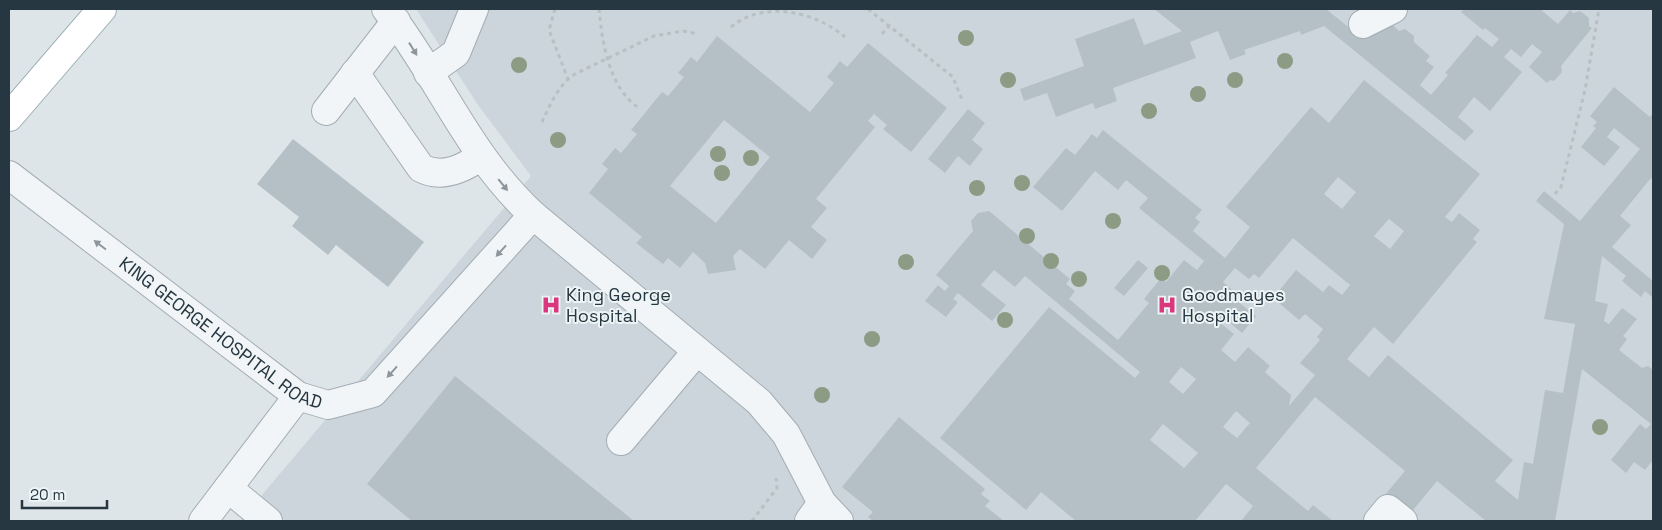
<svg xmlns="http://www.w3.org/2000/svg" width="1662" height="530" viewBox="0 0 1662 530" font-family="'Space Grotesk',sans-serif">
<style>
.built{fill:#ccd5db}
.building{fill:#b5c0c6;fill-rule:evenodd}
.lines{fill:none;stroke-linecap:round;stroke-linejoin:round}
.minor-casing{stroke:#a3adb3;stroke-width:30}
.major-casing{stroke:#9caeb6;stroke-width:30}
.path{stroke:#b8c0c4;stroke-width:3;stroke-dasharray:4 4;stroke-linecap:butt}
.minor{stroke:#f1f5f7;stroke-width:28}
.major{stroke:#fff;stroke-width:28}
.tree{fill:#8b9b84}
.oneway{fill:#8c969c}
.labels{text-anchor:middle;stroke-width:4;stroke-linejoin:round;paint-order:stroke}
.poi-label{font-size:18px;fill:#263741;stroke:#edf4f6;text-anchor:start}
.street-label{font-size:18px;fill:#263741;stroke:#edf4f6}
</style>
<rect width="100%" height="100%" fill="#dee5e9"/>
<path class="built" d="M 416,9 L 1653,9 L 1653,521 L 240,521 L 531,176 L 478,105 Z"/>
<path class="building" d="M 1154,9 L 1326,9 L 1362,38 L 1375,23 L 1387,20 L 1399,31 L 1405,29 L 1414,36 L 1414,42 L 1430,56 L 1426,61 L 1434,67 L 1420,85 L 1431,95 L 1448,75 L 1445,73 L 1477,35 L 1492,47 L 1499,39 L 1485,28 L 1483,30 L 1461,12 L 1464,9 L 1540,9 L 1558,24 L 1570,10 L 1573,13 L 1580,11 L 1589,18 L 1589,26 L 1592,28 L 1561,66 L 1562,72 L 1554,81 L 1550,80 L 1547,83 L 1529,67 L 1542,52 L 1532,44 L 1521,57 L 1511,49 L 1504,57 L 1522,72 L 1490,111 L 1474,97 L 1458,117 L 1474,131 L 1465,141 L 1324,26 L 1301,35 L 1300,31 L 1244,50 L 1246,54 L 1230,60 L 1218,31 L 1190,42 L 1196,58 L 1113,88 L 1117,101 L 1095,109 L 1093,103 L 1056,117 L 1047,93 L 1024,101 L 1020,89 L 1084,66 L 1075,39 L 1134,18 L 1144,45 L 1182,31 Z
M 717,36 L 810,112 L 834,83 L 827,77 L 840,61 L 847,67 L 868,43 L 947,108 L 911,152 L 883,129 L 887,125 L 874,114 L 868,121 L 875,127 L 816,199 L 827,208 L 811,227 L 827,240 L 812,259 L 789,240 L 765,269 L 740,249 L 733,256 L 736,270 L 708,274 L 705,263 L 693,252 L 680,268 L 668,258 L 663,264 L 636,243 L 642,237 L 589,193 L 608,169 L 602,164 L 615,148 L 621,153 L 637,134 L 631,130 L 662,92 L 668,96 L 684,77 L 678,73 L 691,57 L 697,62 ZM 724,120 L 770,157 L 716,223 L 670,186 Z
M 1364,80 L 1480,174 L 1445,217 L 1452,222 L 1459,213 L 1480,230 L 1473,239 L 1477,242 L 1393,344 L 1374,327 L 1347,359 L 1369,377 L 1388,355 L 1513,460 L 1495,481 L 1518,500 L 1524,462 L 1533,464 L 1545,390 L 1563,393 L 1575,324 L 1544,319 L 1564,224 L 1536,201 L 1544,191 L 1580,221 L 1640,149 L 1614,128 L 1607,137 L 1620,147 L 1604,166 L 1581,147 L 1596,128 L 1593,126 L 1597,122 L 1590,116 L 1614,87 L 1650,117 L 1653,113 L 1653,180 L 1651,178 L 1620,216 L 1631,225 L 1612,247 L 1653,281 L 1653,298 L 1645,291 L 1641,297 L 1622,281 L 1626,276 L 1602,256 L 1595,301 L 1608,304 L 1604,321 L 1609,324 L 1622,308 L 1637,319 L 1623,336 L 1627,339 L 1619,350 L 1642,368 L 1648,366 L 1653,370 L 1653,460 L 1645,470 L 1634,462 L 1626,473 L 1611,460 L 1640,424 L 1646,429 L 1651,424 L 1582,369 L 1555,521 L 1486,521 L 1437,481 L 1409,515 L 1385,495 L 1405,471 L 1315,397 L 1256,468 L 1308,511 L 1313,505 L 1333,521 L 1241,521 L 1253,506 L 1226,484 L 1195,521 L 1076,521 L 1041,492 L 1026,510 L 940,438 L 1049,307 L 1135,378 L 1140,372 L 1025,276 L 1015,287 L 994,270 L 981,285 L 1006,305 L 992,321 L 958,293 L 953,299 L 958,302 L 946,317 L 925,301 L 938,285 L 945,291 L 949,286 L 936,275 L 973,231 L 971,221 L 978,213 L 989,211 L 1070,279 L 1066,284 L 1075,291 L 1069,299 L 1118,340 L 1149,303 L 1144,299 L 1161,278 L 1166,282 L 1184,260 L 1197,270 L 1204,261 L 1139,208 L 1148,198 L 1126,180 L 1118,190 L 1095,171 L 1062,211 L 1033,187 L 1066,148 L 1075,155 L 1092,134 L 1097,138 L 1103,130 L 1202,210 L 1195,218 L 1200,222 L 1193,231 L 1225,258 L 1250,227 L 1226,207 L 1311,107 L 1329,123 ZM 1338,177 L 1356,192 L 1342,209 L 1324,194 ZM 1389,219 L 1404,231 L 1390,249 L 1374,236 ZM 1293,238 L 1350,285 L 1342,295 L 1329,285 L 1323,292 L 1296,270 L 1273,298 L 1299,320 L 1305,314 L 1323,329 L 1317,337 L 1320,340 L 1300,363 L 1315,375 L 1289,406 L 1291,395 L 1265,372 L 1270,366 L 1248,347 L 1235,362 L 1221,350 L 1234,334 L 1219,322 L 1223,317 L 1242,333 L 1256,316 L 1236,300 L 1239,296 L 1223,282 L 1235,268 L 1249,279 L 1254,274 L 1259,278 ZM 1181,367 L 1196,379 L 1183,394 L 1169,382 ZM 1236,411 L 1250,423 L 1237,438 L 1223,427 ZM 1163,424 L 1198,453 L 1184,468 L 1150,440 Z
M 968,109 L 985,123 L 972,140 L 983,149 L 970,166 L 958,156 L 945,173 L 928,159 Z
M 293,139 L 424,242 L 388,287 L 336,245 L 328,255 L 292,226 L 299,217 L 257,184 Z
M 1138,260 L 1148,268 L 1124,296 L 1114,288 Z
M 455,376 L 634,521 L 412,521 L 367,484 Z
M 899,417 L 985,489 L 981,494 L 990,501 L 985,506 L 1004,521 L 873,521 L 868,517 L 873,512 L 842,487 Z"/>
<g class="lines">
<g class="minor-casing">
<g id="minor">
<path d="M 386,9 C 439,77 468,155 533,215 L 759,402 L 786,434 L 822,503 L 839,521"/>
<path d="M 1363,24 L 1393,9"/>
<path d="M 355,73 L 421,168 C 442,179 463,169 481,156"/>
<path d="M 428,73 L 456,53 L 474,9"/>
<path d="M 326,111 L 396,21"/>
<path id="s1" d="M 9,175 L 298,396 L 328,405 L 373,393 L 533,215"/>
<path d="M 621,441 L 697,351"/>
<path d="M 228,488 L 268,521"/>
<path d="M 203,521 L 298,396"/>
<path d="M 809,521 L 822,503"/>
<path d="M 1378,521 L 1388,509 L 1403,521"/>
</g>
</g>
<g class="major-casing">
<path id="major" d="M 9,117 L 102,9"/>
</g>
<path class="path" d="M 555,9 L 549,30 L 568,79
M 599,9 C 602,42 609,88 639,108
M 868,9 L 953,77 L 962,100
M 731,27 C 763,0 815,11 845,37
M 882,34 L 889,26
M 542,122 C 550,105 558,85 575,74 L 654,36 L 683,31 L 698,34
M 1555,194 L 1561,187 L 1585,90 L 1599,9
M 752,521 L 777,488 L 776,478"/>
<use href="#minor" class="minor"/>
<use href="#major" class="major"/>
</g>
<g class="tree">
<circle cx="966" cy="38" r="8"/>
<circle cx="1285" cy="61" r="8"/>
<circle cx="519" cy="65" r="8"/>
<circle cx="1008" cy="80" r="8"/>
<circle cx="1235" cy="80" r="8"/>
<circle cx="1198" cy="94" r="8"/>
<circle cx="1149" cy="111" r="8"/>
<circle cx="558" cy="140" r="8"/>
<circle cx="718" cy="154" r="8"/>
<circle cx="751" cy="158" r="8"/>
<circle cx="722" cy="173" r="8"/>
<circle cx="1022" cy="183" r="8"/>
<circle cx="977" cy="188" r="8"/>
<circle cx="1113" cy="221" r="8"/>
<circle cx="1027" cy="236" r="8"/>
<circle cx="1051" cy="261" r="8"/>
<circle cx="906" cy="262" r="8"/>
<circle cx="1162" cy="273" r="8"/>
<circle cx="1079" cy="279" r="8"/>
<circle cx="1005" cy="320" r="8"/>
<circle cx="872" cy="339" r="8"/>
<circle cx="822" cy="395" r="8"/>
<circle cx="1600" cy="427" r="8"/>
</g>
<defs><path id="oneway-solid" d="M-6-.8H1V-3.2L6.5 0L1 3.2V.8H-6Z" transform="scale(1.25)"/></defs>
<g class="oneway">
<use href="#oneway-solid" transform="translate(413 49) rotate(58)"/>
<use href="#oneway-solid" transform="translate(503 185) rotate(51)"/>
<use href="#oneway-solid" transform="translate(100 245) rotate(-143)"/>
<use href="#oneway-solid" transform="translate(501 251) rotate(132)"/>
<use href="#oneway-solid" transform="translate(392 372) rotate(132)"/>
</g>
<defs>
<g id="hospital-bare" transform="scale(1.5)"><path d="M-5-5h3v3.5h4V-5h3V5h-3V1.5h-4V5h-3Z" fill="#da377e" stroke="#edf4f6" stroke-width="2.5" paint-order="stroke"/></g>
</defs>
<g fill-rule="evenodd">
<use href="#hospital-bare" x="551" y="305"/>
<use href="#hospital-bare" x="1167" y="305"/>
</g>
<g class="labels">
<g class="poi-label">
<text x="566" y="301">King George<tspan x="566" dy="21">Hospital</tspan></text>
<text x="1182" y="301">Goodmayes<tspan x="1182" dy="21">Hospital</tspan></text>
</g>
<g class="street-label">
<text dy="6" stroke="none"><textPath href="#s1" startOffset="265">KING GEORGE HOSPITAL ROAD</textPath></text>
</g>
</g>
<rect width="1662" height="530" fill="none" stroke="#263741" stroke-width="20"/>
<path d="M22 500v8h85v-8" fill="none" stroke="#263741" stroke-width="2.5"/>
<text x="30" y="500" font-size="15" fill="#263741" stroke="#edf4f6" stroke-width="4" paint-order="stroke">20 m</text>
</svg>
